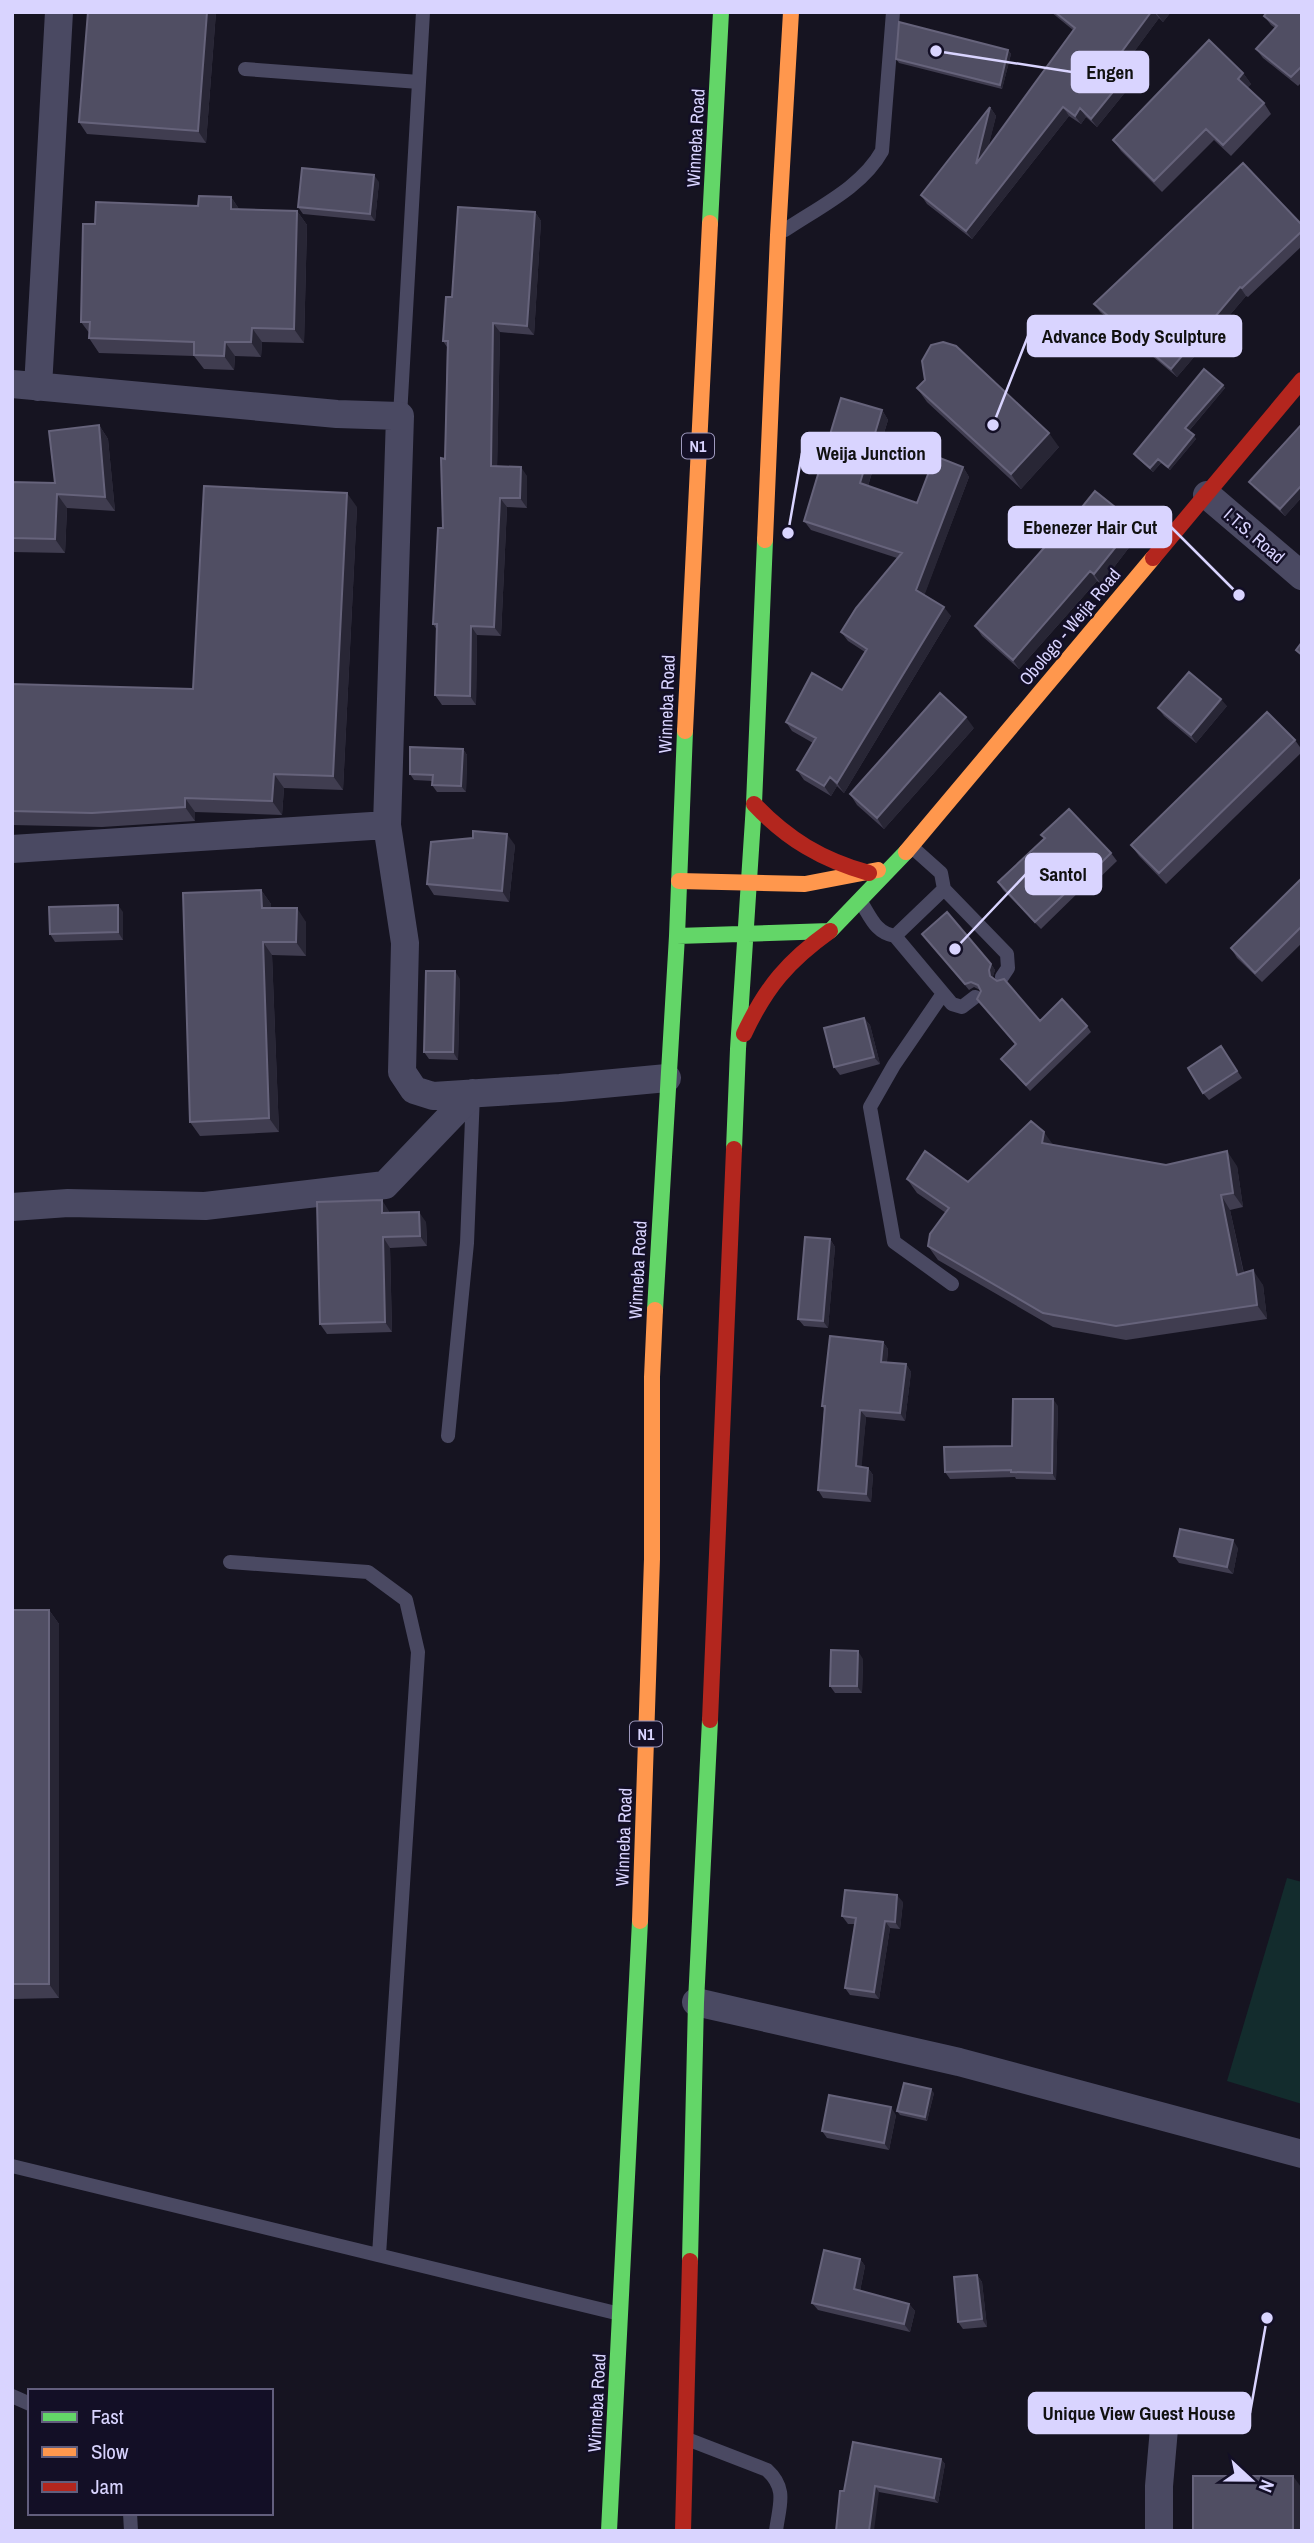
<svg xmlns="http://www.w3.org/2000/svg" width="1314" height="2543" viewBox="0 0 1314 2543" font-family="'Archivo Narrow',sans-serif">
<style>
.green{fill:#132c2d}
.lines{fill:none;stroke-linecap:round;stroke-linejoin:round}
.lane{stroke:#4a4962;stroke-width:14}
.street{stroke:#4a4962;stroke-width:28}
.fast{stroke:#63d668;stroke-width:16}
.slow{stroke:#ff974d;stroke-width:16}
.jam{stroke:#b3261e;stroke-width:16}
.wall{fill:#403d50}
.shaded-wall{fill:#282635}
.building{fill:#504e63;stroke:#66637b;stroke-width:2}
.labels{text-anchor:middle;stroke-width:5;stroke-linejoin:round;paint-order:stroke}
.shield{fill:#130f26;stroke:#9e99be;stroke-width:2}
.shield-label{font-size:16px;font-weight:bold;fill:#d9d4ff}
.street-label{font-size:18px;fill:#d9d4ff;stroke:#130f26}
.leader{fill:none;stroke:#d9d4ff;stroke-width:2.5}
.callout-dot{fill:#d9d4ff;stroke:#130f26;stroke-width:2.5}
.callout{fill:#d9d4ff;stroke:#d9d4ff;stroke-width:2.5}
.callout-label{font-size:19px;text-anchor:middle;font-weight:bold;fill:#111}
</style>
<rect width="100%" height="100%" fill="#161421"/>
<path class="green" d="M 1287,1878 L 1302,1882 L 1302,2104 L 1227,2081 Z"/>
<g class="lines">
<path class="lane" d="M 245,69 L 419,82
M 785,230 C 819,207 862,187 882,151 L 893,12
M 400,416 L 423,12
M 944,889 L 1007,954 L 1008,968 L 1002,977
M 861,902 C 871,918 876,933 895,936 L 944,889 L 941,873 L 913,848
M 895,936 L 952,1004 L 962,1007 L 975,997
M 942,995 L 894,1065 L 870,1107 L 894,1242 L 952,1284
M 448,1436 L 467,1243 L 473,1094
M 230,1562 L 368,1572 L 406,1600 L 418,1652 L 379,2255
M 12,2166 L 620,2314
M 12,2396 L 30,2404
M 687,2439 L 767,2470 C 788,2489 779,2506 776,2531
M 130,2513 L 131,2531"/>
<path class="street" d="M 12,384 L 337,414 L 400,416 L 387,825 L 405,943 L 402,1072 L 414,1090 L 433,1096 L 560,1088 L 667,1078
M 38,387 L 59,12
M 1207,495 L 1302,576
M 12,849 L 387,825
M 12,1207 L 68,1203 L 205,1206 L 385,1185 L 473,1093
M 696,2002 L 959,2062 L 1302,2154
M 1159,2531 L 1159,2486 L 1165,2417"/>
<path class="fast" d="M 710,223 L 721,12
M 677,936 L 830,931 L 906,852
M 734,1149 L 738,1049 L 754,804 L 765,540
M 655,1310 L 677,936 L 685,731
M 690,2261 L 696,2002 L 710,1720
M 609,2531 L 640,1921"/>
<path class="slow" d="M 765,540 L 778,235 L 791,12
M 685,731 L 710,223
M 906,852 L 1153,558
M 679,881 L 805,884 L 878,870
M 640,1921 L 652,1559 L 652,1377 L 655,1310"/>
<path class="jam" d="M 1153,558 L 1302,380
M 754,804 C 787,839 822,860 869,873
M 744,1034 C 766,987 788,961 830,931
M 710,1720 L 734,1149
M 683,2531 L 690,2261"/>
</g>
<path class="wall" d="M 88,12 L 216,12 L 206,143 L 87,134 L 79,122 Z
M 1051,12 L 1171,12 L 1163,22 L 1159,18 L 1116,76 L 1127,90 L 1097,127 L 1086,117 L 1081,124 L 1069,116 L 972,239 L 927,204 L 921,195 L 990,107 L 996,116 L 988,147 L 1073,30 Z
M 1302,12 L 1302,82 L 1298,86 L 1263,58 L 1256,49 L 1275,28 L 1271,25 L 1264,16 Z
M 1008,50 L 1011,54 L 1002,89 L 899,63 L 896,59 Z
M 1243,73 L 1251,84 L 1247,88 L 1264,103 L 1271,114 L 1231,156 L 1214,140 L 1162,192 L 1121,151 L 1113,140 Z
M 379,182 L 375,221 L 303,214 L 298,207 Z
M 231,197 L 239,209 L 297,211 L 307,225 L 304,343 L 262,342 L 261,357 L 235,356 L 234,370 L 204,369 L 194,356 L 99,353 L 89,338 L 90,334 L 81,322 L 95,224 L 198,206 Z
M 535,212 L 541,221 L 534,335 L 500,332 L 497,466 L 527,476 L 527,508 L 507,507 L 501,636 L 477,635 L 476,705 L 442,705 L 435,695 L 437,630 L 433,624 L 443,528 L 447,347 L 443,341 L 452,297 Z
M 1302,225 L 1302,246 L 1248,297 L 1246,296 L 1177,377 L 1100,312 L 1094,304 Z
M 925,380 L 1059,447 L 1021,489 L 927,402 L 917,388 Z
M 1223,385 L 1225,388 L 1189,431 L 1196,439 L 1170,470 L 1161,463 L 1153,472 L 1137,458 L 1134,454 Z
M 882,410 L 888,420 L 868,486 L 917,503 L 963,467 L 969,477 L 924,595 L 951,616 L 844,793 L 837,786 L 831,796 L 804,780 L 797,770 L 813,743 L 792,731 L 786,722 L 842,690 L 865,652 L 848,641 L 841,632 L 897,558 L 811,530 L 804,521 Z
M 1302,424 L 1302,497 L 1285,516 L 1254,488 L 1249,482 Z
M 99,425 L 108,439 L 115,511 L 67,508 L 65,553 L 12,552 L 12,482 L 55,483 Z
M 357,507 L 343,790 L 284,788 L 282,815 L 195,812 L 195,821 L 102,827 L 12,825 L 12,684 L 193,689 Z
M 1078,512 L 1135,523 L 1141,532 L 1101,584 L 1097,581 L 1019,669 L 982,636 L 975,626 L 1050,540 L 1049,538 Z
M 1227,706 L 1196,743 L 1164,716 L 1158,708 Z
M 974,728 L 884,829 L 857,805 L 850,794 Z
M 1295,740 L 1302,750 L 1302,752 L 1166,884 L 1139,856 L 1131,845 Z
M 463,749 L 467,755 L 466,792 L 437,792 L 432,785 L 432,781 L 414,780 L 410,774 Z
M 1041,835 L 1111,853 L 1117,861 L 1090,887 L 1087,884 L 1041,929 L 1003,890 L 998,882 L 1044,839 Z
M 515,845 L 509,902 L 434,895 L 427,884 Z
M 1302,878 L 1302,943 L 1262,982 L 1237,958 L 1231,948 Z
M 261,890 L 271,904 L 271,908 L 306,922 L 306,956 L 272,955 L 279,1132 L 200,1136 L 190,1122 Z
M 123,912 L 123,940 L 55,942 L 50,934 Z
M 922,934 L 991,964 L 995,970 L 993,976 L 993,978 L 1040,1021 L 1087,1026 L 1091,1032 L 1030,1091 L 1001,1059 L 1016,1045 L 977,999 L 980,990 L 974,987 L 969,990 Z
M 460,979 L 458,1060 L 429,1059 L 424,1052 Z
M 864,1018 L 870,1025 L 880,1064 L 840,1075 L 834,1067 Z
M 1221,1046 L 1242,1078 L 1209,1100 L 1203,1093 Z
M 1053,1145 L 1166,1165 L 1237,1166 L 1243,1207 L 1230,1210 L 1244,1273 L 1263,1285 L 1267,1319 L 1126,1340 L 1053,1327 L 938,1260 L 928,1246 L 946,1213 L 917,1193 L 907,1179 L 968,1182 Z
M 389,1211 L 389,1213 L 426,1222 L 427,1246 L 390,1248 L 392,1332 L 327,1334 L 320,1324 Z
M 830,1239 L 835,1247 L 828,1328 L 804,1326 L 798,1319 Z
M 883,1342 L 888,1349 L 887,1362 L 906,1364 L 911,1372 L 905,1421 L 866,1417 L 861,1467 L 868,1468 L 873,1475 L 871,1502 L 823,1498 L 818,1490 L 824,1409 L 822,1406 Z
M 1058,1406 L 1056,1480 L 1016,1479 L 1015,1477 L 950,1479 L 945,1472 L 1012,1446 Z
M 1238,1548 L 1233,1574 L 1179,1563 L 1174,1556 Z
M 12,1610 L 49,1610 L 59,1624 L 59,1998 L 12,1999 Z
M 863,1659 L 862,1693 L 835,1693 L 830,1686 Z
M 903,1902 L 900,1929 L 890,1928 L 879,1999 L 850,1995 L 845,1988 L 855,1924 L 848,1924 L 842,1916 Z
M 934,2093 L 927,2121 L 900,2115 L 897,2111 Z
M 896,2115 L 889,2150 L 827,2138 L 822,2131 Z
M 860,2259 L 865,2266 L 860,2291 L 909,2304 L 915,2311 L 910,2332 L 818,2310 L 812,2303 Z
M 977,2275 L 982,2282 L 987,2327 L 963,2329 L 958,2322 Z
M 941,2459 L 945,2464 L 938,2503 L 879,2492 L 844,2491 Z"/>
<path class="shaded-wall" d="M 207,12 L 216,12 L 206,143 L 198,131 Z
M 1151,12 L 1154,12 L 1159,18 L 1115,78 L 1109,69 Z
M 1158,12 L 1171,12 L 1163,22 L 1157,14 Z
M 1008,50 L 1011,54 L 1002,89 L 1000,85 Z
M 1243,73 L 1251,84 L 1245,90 L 1238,79 Z
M 1121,82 L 1127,90 L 1097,127 L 1091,119 Z
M 990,107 L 996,116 L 982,173 L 976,164 Z
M 1063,107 L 1069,116 L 972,239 L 966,231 Z
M 1080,108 L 1086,117 L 1081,124 L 1075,116 Z
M 374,175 L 379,182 L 375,221 L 370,214 Z
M 231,197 L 241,212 L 231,209 Z
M 297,211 L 307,225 L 304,343 L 294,329 Z
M 535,212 L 541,221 L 534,335 L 527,326 Z
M 1240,287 L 1246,296 L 1177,377 L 1171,369 Z
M 493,323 L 500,332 L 497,476 L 491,466 Z
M 252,328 L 262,342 L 261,357 L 251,342 Z
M 225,342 L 235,356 L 234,370 L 224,356 Z
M 1223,385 L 1225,388 L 1188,432 L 1185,428 Z
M 882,410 L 888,420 L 866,492 L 860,483 Z
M 99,425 L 108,439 L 115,511 L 105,497 Z
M 1049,433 L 1059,447 L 1021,489 L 1011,474 Z
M 1194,435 L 1196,439 L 1170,470 L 1168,467 Z
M 1158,459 L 1161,463 L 1153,472 L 1150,468 Z
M 521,467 L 527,476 L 527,508 L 520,498 Z
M 963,467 L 969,477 L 923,599 L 916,590 Z
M 1302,485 L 1302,497 L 1285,516 L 1280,509 Z
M 347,493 L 357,507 L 343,790 L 333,776 Z
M 57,494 L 67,508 L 65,553 L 55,539 Z
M 500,498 L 507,507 L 501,636 L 494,627 Z
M 1135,523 L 1141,532 L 1101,584 L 1094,574 Z
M 1090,571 L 1097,581 L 1019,669 L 1013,660 Z
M 944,607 L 951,616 L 844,793 L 837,783 Z
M 471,626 L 477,635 L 476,705 L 470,696 Z
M 1221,699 L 1227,706 L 1196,743 L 1191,735 Z
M 966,717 L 974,728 L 884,829 L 877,818 Z
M 463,749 L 467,755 L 466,792 L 461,786 Z
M 274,774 L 284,788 L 282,815 L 272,801 Z
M 830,777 L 837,786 L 831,796 L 824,786 Z
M 185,798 L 195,812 L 195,821 L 185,807 Z
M 507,834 L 515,845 L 509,902 L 502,891 Z
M 261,890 L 271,904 L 271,921 L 262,908 Z
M 118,905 L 123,912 L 123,940 L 118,932 Z
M 297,908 L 306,922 L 306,956 L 296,942 Z
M 263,942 L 272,955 L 279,1132 L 269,1118 Z
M 991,964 L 995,970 L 993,976 L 994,982 L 990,976 L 989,970 Z
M 455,971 L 460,979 L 458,1060 L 453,1052 Z
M 864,1018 L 870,1025 L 880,1064 L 874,1057 Z
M 1044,1132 L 1054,1146 L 1042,1143 Z
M 1227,1151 L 1237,1166 L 1243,1207 L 1233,1193 Z
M 1221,1195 L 1230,1210 L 1247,1289 L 1237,1275 Z
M 382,1200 L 389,1211 L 390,1224 L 382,1213 Z
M 419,1212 L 426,1222 L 427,1246 L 420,1236 Z
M 383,1237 L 390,1248 L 392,1332 L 385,1322 Z
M 830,1239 L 835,1247 L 828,1328 L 823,1321 Z
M 1253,1270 L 1263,1285 L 1267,1319 L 1257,1305 Z
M 883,1342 L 888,1349 L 886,1369 L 881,1362 Z
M 906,1364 L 911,1372 L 905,1421 L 900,1413 Z
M 1053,1399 L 1058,1406 L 1056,1480 L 1052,1473 Z
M 860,1410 L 866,1417 L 861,1474 L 856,1466 Z
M 868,1468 L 873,1475 L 871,1502 L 866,1494 Z
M 1233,1540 L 1238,1548 L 1233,1574 L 1227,1567 Z
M 49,1610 L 59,1624 L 59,1998 L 49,1984 Z
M 858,1651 L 863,1659 L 862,1693 L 857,1686 Z
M 897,1895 L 903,1902 L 900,1929 L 895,1922 Z
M 885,1921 L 890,1928 L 879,1999 L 874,1992 Z
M 931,2089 L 934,2093 L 927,2121 L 925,2117 Z
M 891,2107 L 896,2115 L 889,2150 L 884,2143 Z
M 860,2259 L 865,2266 L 859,2296 L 854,2289 Z
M 977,2275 L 982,2282 L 987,2327 L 982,2319 Z
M 909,2304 L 915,2311 L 910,2332 L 904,2324 Z
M 941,2459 L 945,2464 L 938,2503 L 934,2498 Z
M 1293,2476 L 1301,2487 L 1301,2531 L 1293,2531 Z
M 875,2486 L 879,2492 L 874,2531 L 869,2531 Z"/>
<path class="building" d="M 88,12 L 207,12 L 198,131 L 79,122 Z
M 1055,12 L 1151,12 L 1109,69 L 1121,82 L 1091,119 L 1080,108 L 1075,116 L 1063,107 L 966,231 L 921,195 L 990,107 L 976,164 L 1075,28 Z
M 1267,12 L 1302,12 L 1302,66 L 1291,77 L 1256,49 L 1277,26 L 1264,16 Z
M 899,22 L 1008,50 L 1000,85 L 896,59 Z
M 1209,40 L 1243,73 L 1238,79 L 1264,103 L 1223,145 L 1206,129 L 1154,181 L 1113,140 Z
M 1243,163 L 1302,225 L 1302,231 L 1242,288 L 1240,287 L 1171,369 L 1094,304 Z
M 302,168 L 374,175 L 370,214 L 298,207 Z
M 199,196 L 231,197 L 231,209 L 297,211 L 294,329 L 252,328 L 251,342 L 225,342 L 224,356 L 194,355 L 194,342 L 89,338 L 90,322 L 81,322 L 83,224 L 95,224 L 96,202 L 198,206 Z
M 458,207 L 535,212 L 527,326 L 493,323 L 491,466 L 521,467 L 520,498 L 500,498 L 494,627 L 471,626 L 470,696 L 435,695 L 437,624 L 433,624 L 438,528 L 443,528 L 441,458 L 445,459 L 448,341 L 443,341 L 446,297 L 452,297 Z
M 943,342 L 956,346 L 1049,433 L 1011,474 L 917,388 L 925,380 L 922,361 L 931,345 Z
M 1204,369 L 1223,385 L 1185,428 L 1194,435 L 1168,467 L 1158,459 L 1150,468 L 1134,454 Z
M 841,398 L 882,410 L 860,483 L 917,503 L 935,456 L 963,467 L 916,590 L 944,607 L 837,783 L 830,777 L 824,786 L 797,770 L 816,738 L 786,722 L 812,673 L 842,690 L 867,649 L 841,632 L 856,608 L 902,553 L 804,521 Z
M 1302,424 L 1302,485 L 1280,509 L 1249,482 Z
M 99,425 L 105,497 L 57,494 L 55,539 L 12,538 L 12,482 L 55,483 L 49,431 Z
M 204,486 L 347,493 L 333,776 L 274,774 L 272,801 L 185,798 L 185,807 L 92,813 L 12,811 L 12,684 L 193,689 Z
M 1095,491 L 1135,523 L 1094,574 L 1090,571 L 1013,660 L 975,626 L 1051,540 L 1049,538 L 1073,508 L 1078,512 Z
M 1302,642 L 1302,655 L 1296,650 Z
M 1189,672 L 1221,699 L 1191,735 L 1158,708 Z
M 940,693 L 966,717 L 877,818 L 850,794 Z
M 1267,712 L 1295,740 L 1159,873 L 1131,845 Z
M 410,747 L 463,749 L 461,786 L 432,785 L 433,775 L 410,774 Z
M 1069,809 L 1111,853 L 1084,880 L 1082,877 L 1035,922 L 998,882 L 1045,838 L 1041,835 Z
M 473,831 L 507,834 L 502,891 L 427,884 L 431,842 L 473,838 Z
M 1302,878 L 1302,926 L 1255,973 L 1231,948 Z
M 261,890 L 262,908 L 297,908 L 296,942 L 263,942 L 269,1118 L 190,1122 L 183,893 Z
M 118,905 L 118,932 L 50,934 L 49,907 Z
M 947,912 L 991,964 L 989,970 L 990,976 L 997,981 L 1004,979 L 1040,1021 L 1062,999 L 1087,1026 L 1026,1085 L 1001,1059 L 1016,1044 L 977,999 L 981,991 L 978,985 L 971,982 L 965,984 L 922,934 Z
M 426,971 L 455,971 L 453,1052 L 424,1052 Z
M 864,1018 L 874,1057 L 834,1067 L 824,1028 Z
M 1221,1046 L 1237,1071 L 1203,1093 L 1188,1068 Z
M 1031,1121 L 1044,1132 L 1042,1143 L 1166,1165 L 1227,1151 L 1233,1193 L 1221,1195 L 1237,1275 L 1253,1270 L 1257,1305 L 1116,1326 L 1043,1313 L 928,1246 L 930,1234 L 949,1208 L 907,1179 L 925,1151 L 968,1182 Z
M 382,1200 L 382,1213 L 419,1212 L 420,1236 L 383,1237 L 385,1322 L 320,1324 L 317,1202 Z
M 805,1237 L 830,1239 L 823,1321 L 798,1319 Z
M 830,1336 L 883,1342 L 881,1362 L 906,1364 L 900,1413 L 860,1410 L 856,1466 L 868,1468 L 866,1494 L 818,1490 L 825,1406 L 822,1406 Z
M 1013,1399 L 1053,1399 L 1052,1473 L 1011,1472 L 1011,1470 L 945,1472 L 944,1447 L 1012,1446 Z
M 1180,1529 L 1233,1540 L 1227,1567 L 1174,1556 Z
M 12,1610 L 49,1610 L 49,1984 L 12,1984 Z
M 831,1650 L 858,1651 L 857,1686 L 830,1686 Z
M 845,1890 L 897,1895 L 895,1922 L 885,1921 L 874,1992 L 845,1988 L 856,1918 L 842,1916 Z
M 904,2083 L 931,2089 L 925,2117 L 897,2111 Z
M 829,2095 L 891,2107 L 884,2143 L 822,2131 Z
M 824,2250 L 860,2259 L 854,2289 L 909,2304 L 904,2324 L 812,2303 Z
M 977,2275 L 982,2319 L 958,2322 L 954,2277 Z
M 853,2442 L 941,2459 L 934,2498 L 875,2486 L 869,2531 L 836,2531 L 840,2491 L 844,2491 Z
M 1193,2476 L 1293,2476 L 1293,2531 L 1193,2531 Z"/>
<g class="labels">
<g class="shield">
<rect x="682" y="433.5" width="32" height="25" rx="5"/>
<rect x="630" y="1721.5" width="32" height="25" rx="5"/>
</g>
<g class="shield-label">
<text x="698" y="452">N1</text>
<text x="646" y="1740">N1</text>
</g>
<g class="street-label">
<text transform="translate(696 138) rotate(-87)" y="6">Winneba Road</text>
<text transform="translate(1254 536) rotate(41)" y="6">I.T.S. Road</text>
<text transform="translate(1070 627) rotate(-50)" y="6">Obologo - Weija Road</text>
<text transform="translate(667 704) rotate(-88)" y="6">Winneba Road</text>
<text transform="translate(638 1270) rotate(-87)" y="6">Winneba Road</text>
<text transform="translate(624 1837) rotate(-88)" y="6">Winneba Road</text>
<text transform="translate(597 2403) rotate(-87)" y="6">Winneba Road</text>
</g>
</g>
<path class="leader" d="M936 51L1072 72M993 425L1028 336M788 533L802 453M1239 595L1171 527M955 949L1026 874M1267 2318L1250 2413"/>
<g class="callout-dot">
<circle cx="936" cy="51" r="7"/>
<circle cx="993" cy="425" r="7"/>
<circle cx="788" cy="533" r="7"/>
<circle cx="1239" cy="595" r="7"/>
<circle cx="955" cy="949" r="7"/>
<circle cx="1267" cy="2318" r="7"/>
</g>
<g class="callout">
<rect x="1072" y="52" width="76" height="40" rx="7"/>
<rect x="1028" y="316" width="213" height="40" rx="7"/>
<rect x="802" y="433" width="138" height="40" rx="7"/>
<rect x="1009" y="507" width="162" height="40" rx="7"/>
<rect x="1026" y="854" width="75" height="40" rx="7"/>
<rect x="1029" y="2393" width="221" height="40" rx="7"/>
</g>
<g class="callout-label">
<text x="1110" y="79">Engen</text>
<text x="1134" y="343">Advance Body Sculpture</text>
<text x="871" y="460">Weija Junction</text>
<text x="1090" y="534">Ebenezer Hair Cut</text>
<text x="1063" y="881">Santol</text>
<text x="1139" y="2420">Unique View Guest House</text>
</g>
<rect width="1314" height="2543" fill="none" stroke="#d9d4ff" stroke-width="28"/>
<rect x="28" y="2389" width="245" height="126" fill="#130f26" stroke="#625e7d" stroke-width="2"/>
<rect x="42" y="2412" width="35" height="10" fill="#63d668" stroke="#625e7d" stroke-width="2"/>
<text x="91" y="2424" font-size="21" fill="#d9d4ff">Fast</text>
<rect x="42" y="2447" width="35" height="10" fill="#ff974d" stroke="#625e7d" stroke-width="2"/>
<text x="91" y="2459" font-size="21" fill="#d9d4ff">Slow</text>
<rect x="42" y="2482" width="35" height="10" fill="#b3261e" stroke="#625e7d" stroke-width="2"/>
<text x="91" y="2494" font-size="21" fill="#d9d4ff">Jam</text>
<g transform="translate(1251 2480) rotate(112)" stroke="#130f26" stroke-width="5" paint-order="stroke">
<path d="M0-5L12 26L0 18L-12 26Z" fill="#d9d4ff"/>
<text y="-10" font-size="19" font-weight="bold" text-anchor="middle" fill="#d9d4ff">N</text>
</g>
</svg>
